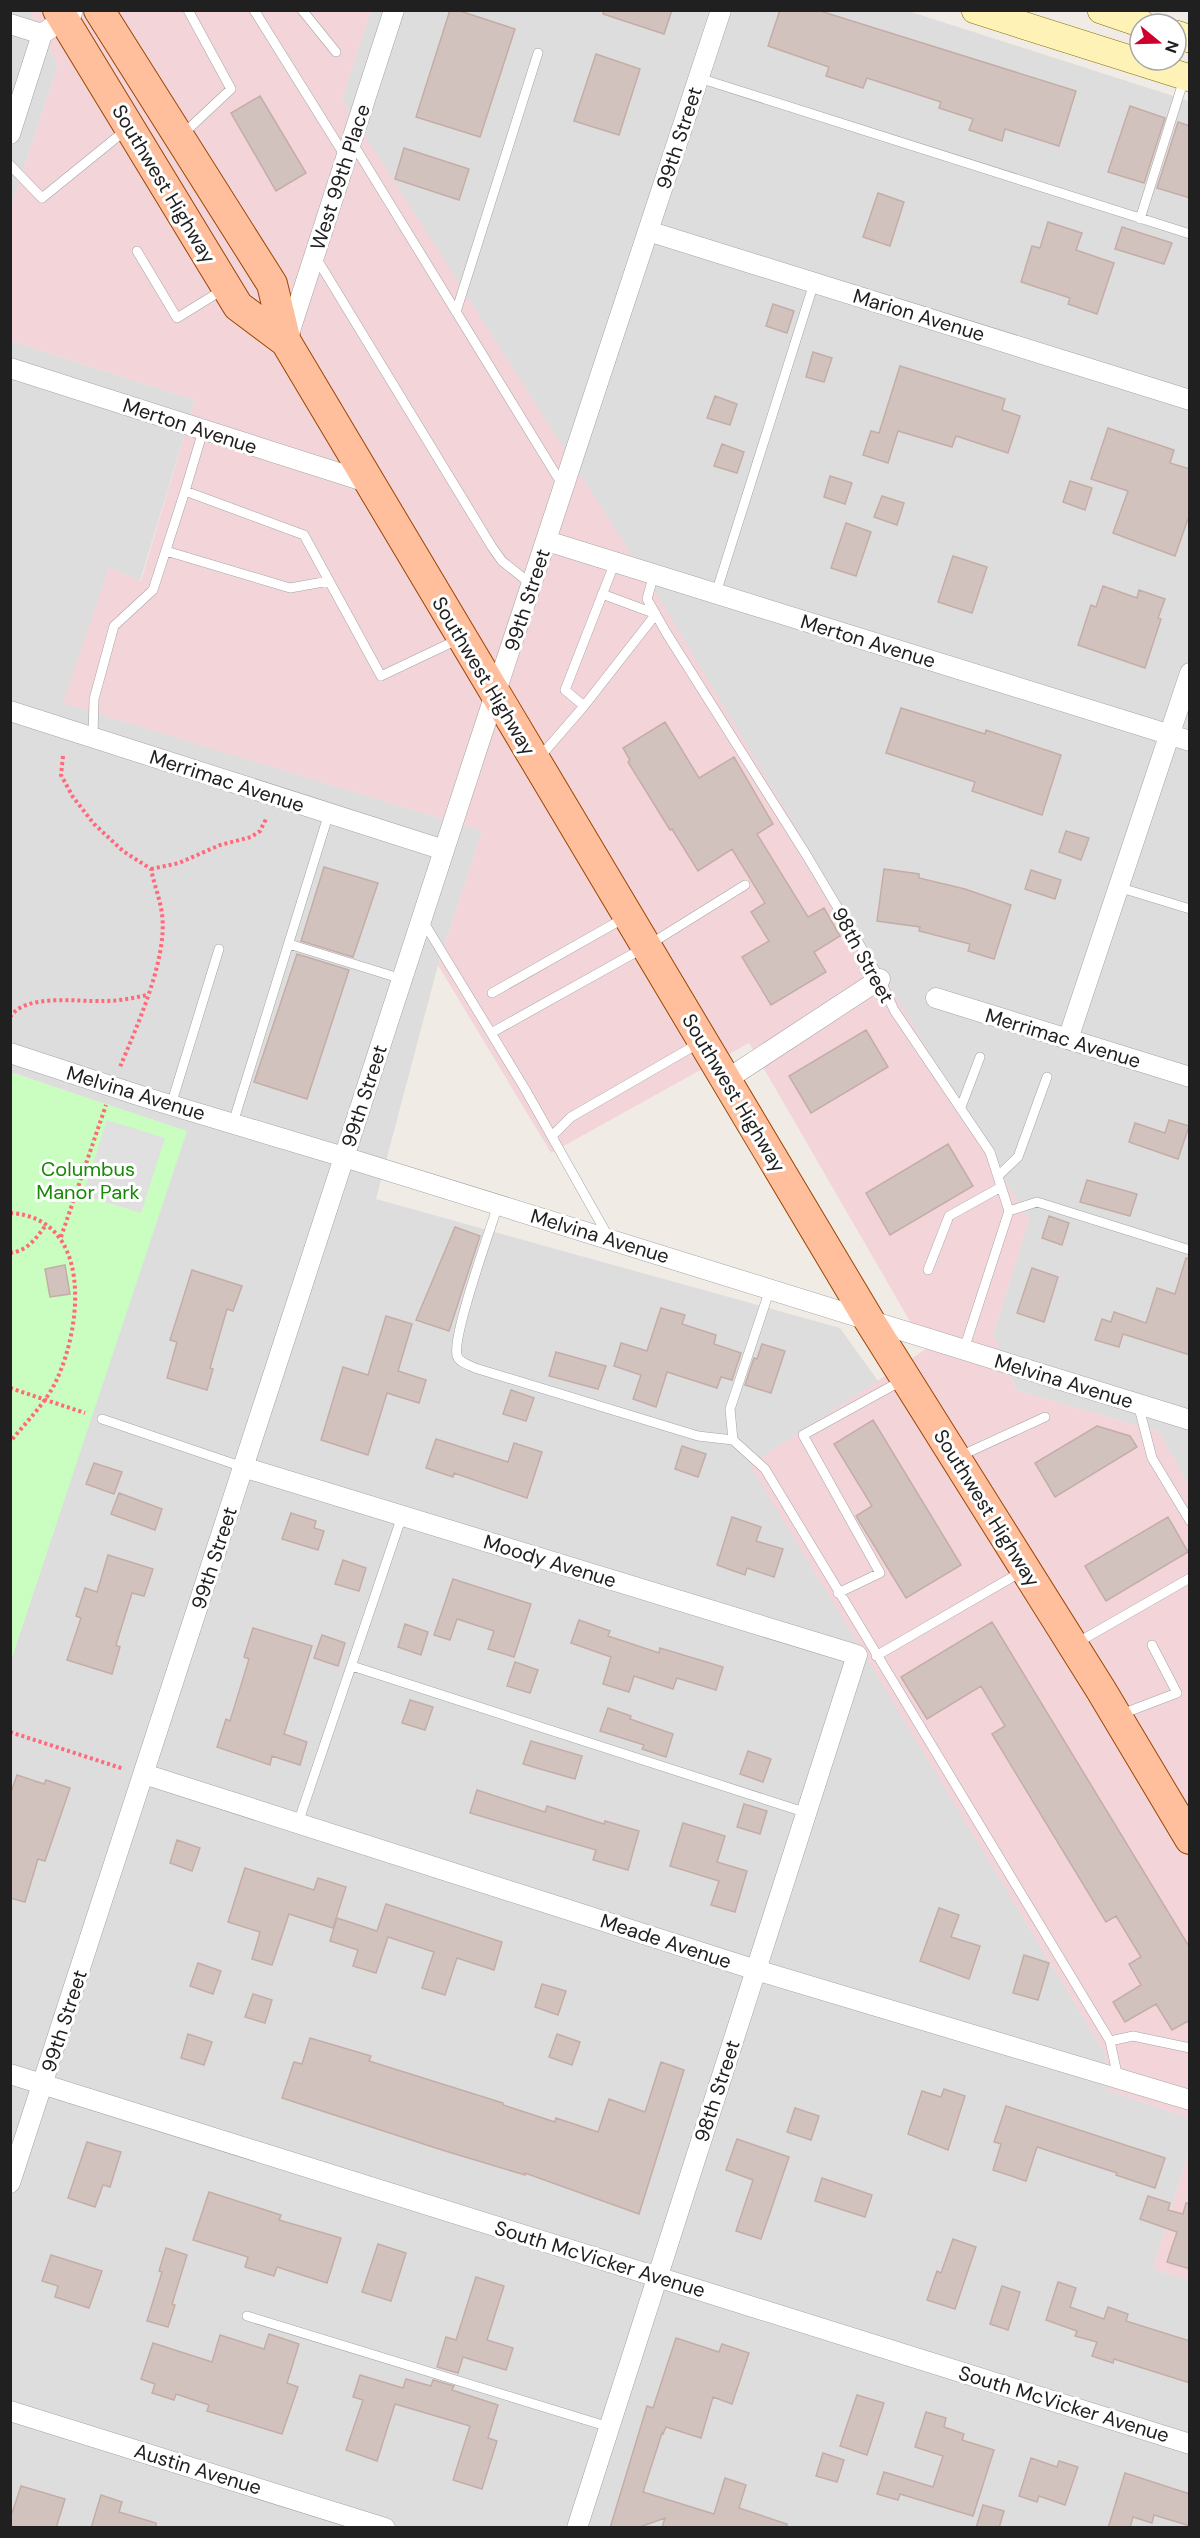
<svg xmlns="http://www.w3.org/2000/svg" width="1200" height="2538" viewBox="0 0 1200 2538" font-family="'DM Sans',sans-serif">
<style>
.residential{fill:#dedddd}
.commercial{fill:#f3d4d9}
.park{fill:#c9fec0}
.parking{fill:#e0e0e0}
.building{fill:#d2c2be;stroke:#c4ada7;stroke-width:1.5}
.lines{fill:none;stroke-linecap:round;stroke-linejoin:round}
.lane-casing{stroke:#a4a4a4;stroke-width:10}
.street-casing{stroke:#a4a4a4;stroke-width:21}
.secondary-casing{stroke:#7e7000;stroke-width:28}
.primary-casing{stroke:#9c4600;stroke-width:32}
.path{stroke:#ff697a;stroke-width:4;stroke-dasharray:3 3;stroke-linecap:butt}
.lane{stroke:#fff;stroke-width:9}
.street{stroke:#fff;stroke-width:20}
.secondary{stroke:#fef2b6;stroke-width:27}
.primary{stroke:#ffbf9d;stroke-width:30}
.labels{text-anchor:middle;stroke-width:6;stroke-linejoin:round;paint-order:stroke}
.street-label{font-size:20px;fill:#202020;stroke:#fff}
.park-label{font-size:20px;fill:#158903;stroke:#fff}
</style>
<rect width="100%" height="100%" fill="#f1ebe6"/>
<path class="residential" d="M 905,10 L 1189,101 L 1189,1486 L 1159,1432 L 1016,1390 L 993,1334 L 1029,1220 L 342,99 L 371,11 Z
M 11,11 L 30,11 L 58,65 L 11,206 Z
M 11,341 L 195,400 L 140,581 L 109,568 L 64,703 L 482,831 L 438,965 L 376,1199 L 840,1328 L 878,1381 L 751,1465 L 1105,2053 L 1107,2090 L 1189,2118 L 1189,2151 L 1153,2269 L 1189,2280 L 1189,2527 L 11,2527 L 11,1660 L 186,1132 L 11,1072 Z"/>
<path class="commercial" d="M 30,11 L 371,11 L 342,99 L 664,606 L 1029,1220 L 993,1334 L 1016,1390 L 1159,1432 L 1189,1486 L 1189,2118 L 1107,2090 L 1105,2053 L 750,1465 L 926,1349 L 749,1043 L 551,1153 L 438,965 L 482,831 L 63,703 L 109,568 L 141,581 L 195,400 L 11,341 L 11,206 L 58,65 Z
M 1189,2151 L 1189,2280 L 1153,2269 Z"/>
<path class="park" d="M 10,1072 L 187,1131 L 11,1660 Z"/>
<path class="parking" d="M 107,1120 L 165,1138 L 141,1213 L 83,1195 Z"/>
<path class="building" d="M 450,10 L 457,10 L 515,29 L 480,137 L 416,117 Z
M 604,10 L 672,10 L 664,34 L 603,14 Z
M 780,10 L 817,10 L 1076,91 L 1059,146 L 1005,129 L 1002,141 L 969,130 L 973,119 L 939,108 L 941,102 L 867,78 L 863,88 L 826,76 L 829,67 L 768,46 Z
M 596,54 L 640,69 L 619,135 L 574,121 Z
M 260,96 L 306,173 L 276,191 L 231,113 Z
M 1130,106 L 1165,118 L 1144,183 L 1108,172 Z
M 1178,122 L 1190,126 L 1190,198 L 1157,188 Z
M 404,148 L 469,169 L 459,200 L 395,179 Z
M 878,193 L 904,202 L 890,246 L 863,237 Z
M 1048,222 L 1082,233 L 1076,250 L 1114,263 L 1097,314 L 1068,304 L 1070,298 L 1021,282 L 1032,246 L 1040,248 Z
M 1122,227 L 1172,243 L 1164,264 L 1115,249 Z
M 773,304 L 794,311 L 787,333 L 766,326 Z
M 813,352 L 832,358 L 824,382 L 806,377 Z
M 900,366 L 1005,399 L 1002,410 L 1020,416 L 1008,453 L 956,436 L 952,447 L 898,431 L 888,463 L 863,455 L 871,431 L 879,433 Z
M 715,396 L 737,404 L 730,425 L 707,418 Z
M 1108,428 L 1174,450 L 1170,463 L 1190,469 L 1190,513 L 1175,556 L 1113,533 L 1128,491 L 1091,479 Z
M 722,444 L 744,452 L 737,473 L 714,466 Z
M 830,476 L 852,483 L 845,504 L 824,497 Z
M 1070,481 L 1092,488 L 1085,510 L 1063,502 Z
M 882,496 L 904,503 L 897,525 L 874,517 Z
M 846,523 L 871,532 L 856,576 L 831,568 Z
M 953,556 L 987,567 L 972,613 L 938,602 Z
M 1103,586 L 1137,598 L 1139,590 L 1165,599 L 1158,618 L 1161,619 L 1145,668 L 1078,645 L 1091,605 L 1096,607 Z
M 901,708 L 985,734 L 986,730 L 1061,755 L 1042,815 L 972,791 L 975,782 L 886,753 Z
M 665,722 L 699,778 L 734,757 L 773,824 L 757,834 L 808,917 L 824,908 L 840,936 L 814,952 L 826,972 L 771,1005 L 742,957 L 769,941 L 751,912 L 765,903 L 732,849 L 698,871 L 672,829 L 670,830 L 628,762 L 630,760 L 623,748 Z
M 1066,831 L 1089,838 L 1081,860 L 1059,852 Z
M 324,867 L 378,883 L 353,957 L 301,941 Z
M 884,869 L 919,874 L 919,878 L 965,889 L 1011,905 L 994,959 L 968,951 L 970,944 L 919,931 L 920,927 L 877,921 Z
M 1031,870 L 1061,880 L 1055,899 L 1025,889 Z
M 297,954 L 349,970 L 307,1099 L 254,1082 Z
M 866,1030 L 888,1067 L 811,1113 L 789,1076 Z
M 1169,1120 L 1189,1126 L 1178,1159 L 1129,1142 L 1135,1123 L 1165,1133 Z
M 948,1144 L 973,1186 L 890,1235 L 866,1193 Z
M 1087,1180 L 1137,1194 L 1130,1216 L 1080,1202 Z
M 1049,1216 L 1069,1223 L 1062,1245 L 1042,1238 Z
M 455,1227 L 480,1236 L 449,1331 L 416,1320 Z
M 1186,1258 L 1190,1259 L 1190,1355 L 1123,1334 L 1119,1347 L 1095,1340 L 1102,1319 L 1111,1322 L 1114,1312 L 1146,1323 L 1157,1288 L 1175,1294 Z
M 65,1265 L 70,1294 L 50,1297 L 45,1269 Z
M 1032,1268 L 1058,1277 L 1044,1322 L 1017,1313 Z
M 192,1270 L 242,1286 L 233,1311 L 227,1309 L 210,1368 L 213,1369 L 207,1390 L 167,1378 L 177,1342 L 170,1340 Z
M 661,1308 L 685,1315 L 682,1324 L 716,1335 L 714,1344 L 741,1353 L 732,1380 L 721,1377 L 717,1388 L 667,1372 L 656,1407 L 633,1399 L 641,1375 L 614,1366 L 621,1343 L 647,1351 Z
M 386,1316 L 412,1324 L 398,1371 L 426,1380 L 419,1403 L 387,1393 L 368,1455 L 321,1440 L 343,1367 L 368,1375 Z
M 762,1344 L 785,1351 L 771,1393 L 745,1385 L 754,1358 L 757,1359 Z
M 556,1352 L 606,1366 L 598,1389 L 549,1376 Z
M 511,1390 L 534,1398 L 526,1421 L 503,1414 Z
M 873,1420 L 961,1565 L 906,1598 L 856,1516 L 872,1506 L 834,1444 Z
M 1097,1426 L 1130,1436 L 1137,1447 L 1055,1497 L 1035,1463 Z
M 436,1439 L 508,1462 L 514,1443 L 542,1452 L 527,1498 L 454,1473 L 453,1477 L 426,1468 Z
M 682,1446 L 706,1454 L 698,1477 L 675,1469 Z
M 94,1463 L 122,1472 L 114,1494 L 86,1484 Z
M 119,1493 L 162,1509 L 155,1530 L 111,1514 Z
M 291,1513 L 316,1521 L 314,1528 L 324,1531 L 318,1550 L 282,1539 Z
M 732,1517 L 761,1527 L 756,1541 L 783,1549 L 774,1577 L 747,1568 L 745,1575 L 717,1565 Z
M 1168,1517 L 1188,1552 L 1106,1601 L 1085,1566 Z
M 108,1555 L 153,1569 L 144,1596 L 132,1593 L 116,1645 L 120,1647 L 112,1674 L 67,1660 L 81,1618 L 76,1616 L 85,1588 L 97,1592 Z
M 343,1560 L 366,1568 L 359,1591 L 335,1584 Z
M 453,1579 L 531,1604 L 514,1657 L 488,1649 L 494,1631 L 457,1619 L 450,1640 L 434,1635 Z
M 579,1620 L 610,1631 L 608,1636 L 659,1653 L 660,1648 L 723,1667 L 716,1690 L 677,1678 L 673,1689 L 634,1676 L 629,1692 L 603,1684 L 611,1657 L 571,1643 Z
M 992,1622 L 1190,1948 L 1190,2020 L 1172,2030 L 1156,2004 L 1125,2022 L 1113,2002 L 1141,1985 L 1129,1964 L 1141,1957 L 1116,1916 L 1106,1922 L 992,1734 L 1005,1726 L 981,1686 L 927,1719 L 901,1677 Z
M 405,1624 L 428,1632 L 421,1655 L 398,1647 Z
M 253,1628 L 312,1646 L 284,1734 L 307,1742 L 300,1765 L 272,1756 L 270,1765 L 217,1747 L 226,1719 L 230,1721 L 249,1659 L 244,1657 Z
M 322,1635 L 345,1643 L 338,1666 L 314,1658 Z
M 515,1662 L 538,1670 L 530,1693 L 507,1686 Z
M 410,1700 L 433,1707 L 425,1730 L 402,1723 Z
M 608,1708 L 631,1716 L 630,1719 L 673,1734 L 666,1757 L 642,1749 L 644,1745 L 600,1731 Z
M 531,1741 L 582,1756 L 575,1779 L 523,1764 Z
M 748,1751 L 771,1759 L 763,1782 L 740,1774 Z
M 17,1775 L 44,1784 L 46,1780 L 70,1788 L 45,1861 L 38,1859 L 25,1902 L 10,1898 L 10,1795 Z
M 477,1790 L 545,1812 L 547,1806 L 604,1824 L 605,1821 L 639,1831 L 628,1870 L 593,1860 L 596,1850 L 470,1813 Z
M 744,1804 L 767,1811 L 760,1834 L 737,1827 Z
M 683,1823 L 725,1836 L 717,1862 L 747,1871 L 735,1912 L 711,1905 L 719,1881 L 670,1866 Z
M 177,1840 L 200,1848 L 192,1871 L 170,1863 Z
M 245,1868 L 314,1890 L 318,1878 L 346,1887 L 333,1928 L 289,1914 L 272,1965 L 252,1959 L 260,1932 L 228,1922 Z
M 386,1904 L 502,1942 L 494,1970 L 457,1958 L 445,1995 L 422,1988 L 434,1952 L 388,1937 L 376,1973 L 353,1966 L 358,1950 L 330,1941 L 337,1918 L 377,1931 Z
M 939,1908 L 959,1915 L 951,1937 L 980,1946 L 969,1979 L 920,1961 Z
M 1024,1955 L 1049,1963 L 1038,2000 L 1013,1993 Z
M 198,1963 L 221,1971 L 213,1994 L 190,1986 Z
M 542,1984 L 566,1991 L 558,2015 L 535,2007 Z
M 253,1994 L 272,2000 L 265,2023 L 245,2017 Z
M 188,2034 L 212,2042 L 204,2065 L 181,2058 Z
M 557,2034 L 580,2042 L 572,2065 L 549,2057 Z
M 310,2038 L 371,2056 L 369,2061 L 503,2103 L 503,2105 L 555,2122 L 556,2118 L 598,2132 L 609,2099 L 645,2112 L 661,2062 L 684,2070 L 639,2214 L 525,2173 L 525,2175 L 442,2150 L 282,2098 L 294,2062 L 302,2064 Z
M 944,2089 L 965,2096 L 948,2150 L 908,2134 L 922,2091 L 941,2097 Z
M 1006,2106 L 1165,2158 L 1155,2188 L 1116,2175 L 1117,2173 L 1037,2147 L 1026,2181 L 993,2170 L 1001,2144 L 994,2142 Z
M 795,2108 L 819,2116 L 811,2140 L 787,2132 Z
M 737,2139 L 789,2157 L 761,2239 L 736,2231 L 753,2180 L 726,2170 Z
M 87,2142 L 121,2152 L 110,2187 L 103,2185 L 95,2207 L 68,2198 Z
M 822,2178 L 872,2195 L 865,2217 L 815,2201 Z
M 209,2192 L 281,2215 L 279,2220 L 341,2238 L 327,2283 L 277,2267 L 274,2276 L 245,2267 L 248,2257 L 193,2240 Z
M 1148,2196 L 1170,2203 L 1168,2210 L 1183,2214 L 1186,2203 L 1190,2204 L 1190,2269 L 1167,2262 L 1177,2232 L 1140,2219 Z
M 953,2239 L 976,2247 L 955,2309 L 927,2300 L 937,2271 L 941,2273 Z
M 378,2244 L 406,2253 L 391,2301 L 362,2292 Z
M 166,2248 L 187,2255 L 172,2304 L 175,2305 L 168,2327 L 147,2321 L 162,2272 L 159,2271 Z
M 51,2255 L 102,2271 L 89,2308 L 55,2297 L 58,2286 L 42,2281 Z
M 476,2277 L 504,2286 L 487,2340 L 513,2348 L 506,2370 L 463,2357 L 458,2373 L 437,2367 L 446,2337 L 456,2340 Z
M 1058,2282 L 1076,2288 L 1070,2307 L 1104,2319 L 1108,2307 L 1128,2314 L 1126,2321 L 1190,2341 L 1190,2383 L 1114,2359 L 1113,2363 L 1092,2356 L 1097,2342 L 1075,2336 L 1077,2331 L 1046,2320 Z
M 1002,2286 L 1020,2292 L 1008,2330 L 990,2324 Z
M 269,2334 L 299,2344 L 287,2383 L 298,2387 L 282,2434 L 207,2411 L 209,2405 L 176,2394 L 174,2400 L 152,2393 L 155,2384 L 141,2379 L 153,2343 L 212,2362 L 220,2335 L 264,2349 Z
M 676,2338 L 719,2352 L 722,2344 L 749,2353 L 732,2404 L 713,2397 L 701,2438 L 666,2427 L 663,2434 L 662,2433 L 643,2492 L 714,2514 L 725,2478 L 746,2485 L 739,2508 L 787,2524 L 787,2528 L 662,2528 L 665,2518 L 637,2528 L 610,2528 L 647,2406 L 653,2408 Z
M 360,2375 L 403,2388 L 406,2379 L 431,2386 L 433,2380 L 454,2386 L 452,2390 L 498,2405 L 488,2438 L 497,2441 L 482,2489 L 453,2480 L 470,2426 L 395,2404 L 377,2461 L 346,2450 L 363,2400 L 353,2397 Z
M 857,2395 L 884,2403 L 867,2455 L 840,2446 Z
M 926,2412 L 946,2418 L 944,2427 L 964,2434 L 962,2440 L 994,2450 L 973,2516 L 900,2494 L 898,2500 L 877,2494 L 884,2472 L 933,2487 L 943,2456 L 915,2447 Z
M 823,2453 L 844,2460 L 837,2482 L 816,2476 Z
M 1031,2458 L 1057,2467 L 1059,2461 L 1078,2467 L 1065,2505 L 1039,2496 L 1037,2502 L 1019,2496 Z
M 1125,2473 L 1190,2494 L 1190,2526 L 1154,2515 L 1152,2523 L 1133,2517 L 1130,2528 L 1108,2528 Z
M 21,2486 L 65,2499 L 56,2528 L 10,2528 L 10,2519 Z
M 101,2495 L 122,2502 L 119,2512 L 156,2523 L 156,2528 L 91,2528 Z
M 983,2505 L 1004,2511 L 999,2528 L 976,2528 Z"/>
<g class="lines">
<g class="lane-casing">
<path id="lane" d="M 254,10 L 345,156
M 302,10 L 336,52
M 699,78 L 1190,234
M 183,134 L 231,89 L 188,10
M 352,142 L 563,486
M 10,165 L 42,198 L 127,129
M 1140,219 L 1184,79
M 137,251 L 177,318 L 224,289
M 315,256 L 492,547 L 502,561 L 532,585
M 456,312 L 538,53
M 203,431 L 185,491 L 304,535 L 381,676 L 459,639
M 166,551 L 290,588 L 329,581
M 654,574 L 647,599 L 667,634 L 807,856 L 880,979 L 894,1010 L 990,1152 L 1009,1211 L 964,1349
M 716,593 L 814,283
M 584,706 L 565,690 L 615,562
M 93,737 L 94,699 L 114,626 L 153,590 L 185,491
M 539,758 L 584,706 L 656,614 L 602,594
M 1118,887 L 1190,909
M 423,921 L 525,1089 L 609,1238
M 289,944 L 402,979
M 492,993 L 626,917
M 491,1033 L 647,946 L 745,885
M 171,1105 L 219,949
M 961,1107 L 980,1057
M 233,1123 L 329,813
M 552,1136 L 571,1117 L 701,1042
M 998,1176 L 1018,1157 L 1047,1077
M 498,1205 C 490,1230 452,1336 457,1355 C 458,1362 469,1365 475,1368 L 698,1436 L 733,1440
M 1009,1211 L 1037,1202 L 1190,1250
M 928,1270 L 949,1216 L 1001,1187
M 770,1289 L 730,1409 L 733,1440 L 765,1469 L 1110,2041 L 1118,2078
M 1138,1404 L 1152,1458 L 1190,1521
M 102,1419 L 243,1467
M 958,1457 L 1045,1417
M 838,1593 L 880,1573 L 803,1435 L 901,1381
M 1075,1644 L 1190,1578
M 876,1656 L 1021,1572
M 352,1666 L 807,1813
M 1119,1715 L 1177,1693 L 1152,1645
M 298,1823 L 402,1516
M 1110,2041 L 1133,2036 L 1190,2048
M 247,2316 L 609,2427"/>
</g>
<g class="street-casing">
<path id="street" d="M 10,24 L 42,34
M 10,134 L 42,34 L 72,13
M 648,231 L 1190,400
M 287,340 L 394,10
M 10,368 L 370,483
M 547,541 L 1190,741
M 10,711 L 444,850
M 936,998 L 1190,1077
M 1068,1039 L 1190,673
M 10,1053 L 144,1097 L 344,1157 L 1190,1420
M 726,1080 L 880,979
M 243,1467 L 857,1655 L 577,2528
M 144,1774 L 756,1970 L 1190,2100
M 10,2074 L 1190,2444
M 10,2183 L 477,749 L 721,10
M 10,2411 L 385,2528"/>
</g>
<g class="secondary-casing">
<path id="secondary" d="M 975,10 L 1190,78
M 1101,10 L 1142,24
M 1176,34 L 1190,39"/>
</g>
<g class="primary-casing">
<path id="primary" d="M 58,10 L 238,306 L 286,342
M 99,10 L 272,284 L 286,342 L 869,1320 L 1101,1690 L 1190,1839"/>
</g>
<path class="path" d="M 63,756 L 61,775 L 73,797 L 94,824 L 123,851 L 151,869 C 154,884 160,899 162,914 C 168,958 137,1026 120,1067
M 151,869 L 179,863 L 220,845 L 251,837 L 260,831 L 266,819
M 10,1017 C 26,993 78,1002 104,1001 C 119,1001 133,998 147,995
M 10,1213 C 93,1218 82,1325 57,1379 C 47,1402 26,1422 10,1442
M 61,1237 L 106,1105
M 10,1253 C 28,1251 36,1238 46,1225
M 10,1388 L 85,1413
M 10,1732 L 124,1769"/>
<use href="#lane" class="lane"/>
<use href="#street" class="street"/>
<use href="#secondary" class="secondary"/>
<use href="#primary" class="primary"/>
</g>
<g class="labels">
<g class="street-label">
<text transform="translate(679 138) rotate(-72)" y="7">99th Street</text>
<text transform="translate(340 177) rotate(-72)" y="7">West 99th Place</text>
<text transform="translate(164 184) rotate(59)" y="7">Southwest Highway</text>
<text transform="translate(919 315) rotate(17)" y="7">Marion Avenue</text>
<text transform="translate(190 426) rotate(18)" y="7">Merton Avenue</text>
<text transform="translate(527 600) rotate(-72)" y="7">99th Street</text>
<text transform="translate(868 641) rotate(17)" y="7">Merton Avenue</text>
<text transform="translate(484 676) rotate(59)" y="7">Southwest Highway</text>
<text transform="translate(227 781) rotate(18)" y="7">Merrimac Avenue</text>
<text transform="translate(863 955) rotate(61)" y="7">98th Street</text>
<text transform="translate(1063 1038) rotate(17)" y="7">Merrimac Avenue</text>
<text transform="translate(136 1093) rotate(17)" y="7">Melvina Avenue</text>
<text transform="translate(734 1093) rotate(59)" y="7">Southwest Highway</text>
<text transform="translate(364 1096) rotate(-72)" y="7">99th Street</text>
<text transform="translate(600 1236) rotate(17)" y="7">Melvina Avenue</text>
<text transform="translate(1064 1381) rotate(17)" y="7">Melvina Avenue</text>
<text transform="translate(987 1508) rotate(58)" y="7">Southwest Highway</text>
<text transform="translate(214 1558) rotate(-72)" y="7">99th Street</text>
<text transform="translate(550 1561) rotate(17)" y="7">Moody Avenue</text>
<text transform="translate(666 1941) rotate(18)" y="7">Meade Avenue</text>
<text transform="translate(64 2021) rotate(-72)" y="7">99th Street</text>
<text transform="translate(717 2091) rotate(-72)" y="7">98th Street</text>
<text transform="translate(600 2259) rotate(17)" y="7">South McVicker Avenue</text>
<text transform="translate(1064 2404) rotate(17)" y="7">South McVicker Avenue</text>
<text transform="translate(198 2469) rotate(17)" y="7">Austin Avenue</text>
</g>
<g class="park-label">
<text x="88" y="1176">Columbus<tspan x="88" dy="23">Manor Park</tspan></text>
</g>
</g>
<rect width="1200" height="2538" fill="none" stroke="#202020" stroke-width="24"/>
<g transform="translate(1158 42) rotate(109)"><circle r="28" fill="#ffffff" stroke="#a6a6a6" stroke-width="1.5"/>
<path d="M0-4.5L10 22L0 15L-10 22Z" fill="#d0002e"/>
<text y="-9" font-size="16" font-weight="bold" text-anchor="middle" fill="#202020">N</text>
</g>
</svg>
